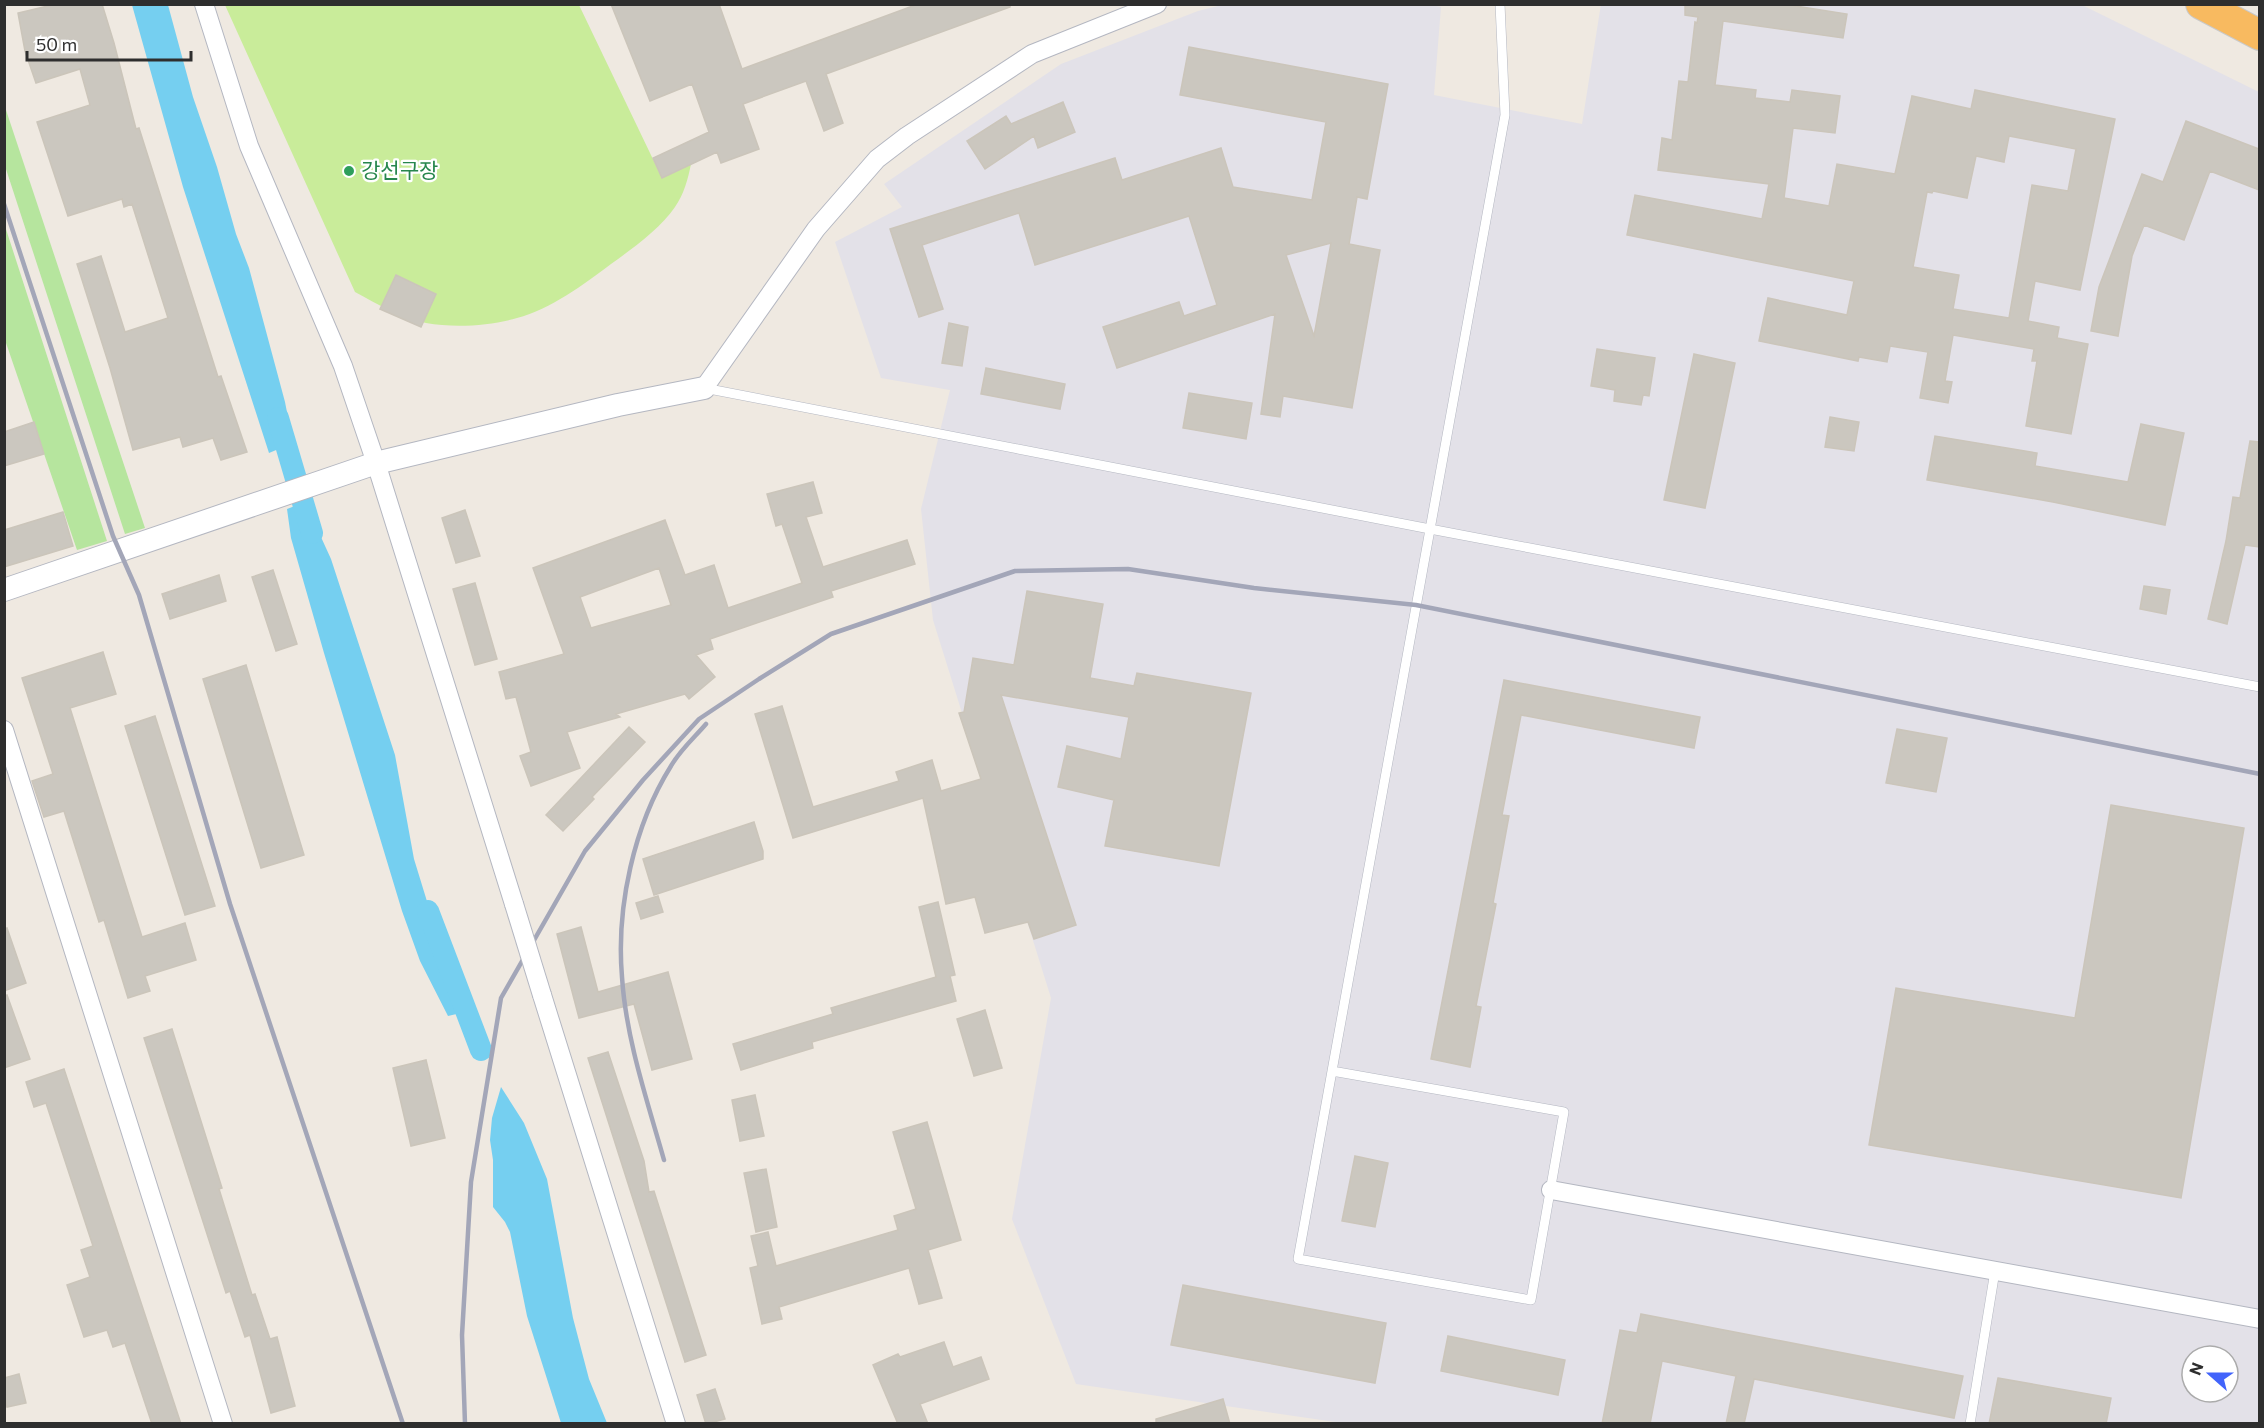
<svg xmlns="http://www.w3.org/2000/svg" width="2264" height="1428" viewBox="0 0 2264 1428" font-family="Commissioner,'Noto Sans KR',sans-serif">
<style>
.industrial{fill:#e3e1e8;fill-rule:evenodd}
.green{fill:#b6e59e}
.pitch{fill:#c9ec9a}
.water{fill:#75cff0}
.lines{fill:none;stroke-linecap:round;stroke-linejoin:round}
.canal{stroke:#75cff0;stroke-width:22}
.building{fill:#cbc7bf;stroke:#cbc5ba;stroke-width:1.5;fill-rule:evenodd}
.service-casing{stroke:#b4b7c1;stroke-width:10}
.minor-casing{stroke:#b4b7c1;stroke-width:20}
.tertiary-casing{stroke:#b4b7c1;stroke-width:24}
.trunk-casing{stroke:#c9c9c9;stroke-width:32}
.service{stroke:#fff;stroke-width:9}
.minor{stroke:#fff;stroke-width:18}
.tertiary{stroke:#fff;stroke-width:22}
.trunk{stroke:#f8ba60;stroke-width:30}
.rail{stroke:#a3a6b8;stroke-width:4.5}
.minor-bridge-casing{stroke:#b4b7c1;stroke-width:20;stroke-linecap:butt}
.minor-bridge{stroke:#fff;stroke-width:18}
.leisure-dot{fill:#2e9e5b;stroke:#fff;stroke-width:2}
.labels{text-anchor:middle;stroke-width:4.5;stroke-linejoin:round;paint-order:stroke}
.leisure-label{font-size:21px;fill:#27864d;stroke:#fff;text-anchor:start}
</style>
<rect width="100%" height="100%" fill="#efe9e1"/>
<path class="industrial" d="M 1427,4 L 1441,7 L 1434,95 L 1582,124 L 1601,4 L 2082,5 L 2259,92 L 2259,1423 L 1349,1424 L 1076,1384 L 1012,1219 L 1051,998 L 933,620 L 921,509 L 950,390 L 881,378 L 835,242 L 902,207 L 884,184 L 1061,64 L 1198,11 L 1222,5 ZM 2192,1356 L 2228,1356 L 2228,1392 L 2192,1392 Z"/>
<path class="green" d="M 5,107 L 145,528 L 125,534 L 5,166 Z
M 4,223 L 107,541 L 77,550 L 5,340 Z"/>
<path class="pitch" d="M 225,5 L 579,5 L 662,178 L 691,164 C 688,179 684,194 675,207 C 661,228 632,249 611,264 C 583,285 551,309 517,318 C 490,326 454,328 426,323 C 401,318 377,304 355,292 Z"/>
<path class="water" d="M 132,5 L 168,5 L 193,97 L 217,167 L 236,234 L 249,268 L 285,402 L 293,443 L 269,453 L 183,187 Z
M 305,502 L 331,559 L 395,755 L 414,859 L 449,973 L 465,1012 L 448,1016 L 420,961 L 402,911 L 324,653 L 291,538 L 287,509 Z
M 501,1087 L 524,1123 L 547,1179 L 573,1318 L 589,1379 L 607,1423 L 561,1423 L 527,1316 L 510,1232 L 505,1222 L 493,1207 L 493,1160 L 490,1140 L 492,1118 Z"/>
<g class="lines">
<path class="canal" d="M 278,418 L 312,533
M 428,911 L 481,1050"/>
</g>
<path class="building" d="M 56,4 L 102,4 L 114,43 L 136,129 L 139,128 L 218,377 L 221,376 L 247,452 L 221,460 L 213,438 L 183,447 L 180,437 L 133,450 L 110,368 L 77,264 L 101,256 L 125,332 L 168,318 L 132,204 L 124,207 L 122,199 L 68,216 L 37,122 L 90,105 L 80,69 L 36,83 L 25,51 L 18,13 Z
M 611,4 L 719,4 L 742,69 L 918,4 L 1010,4 L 1010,7 L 826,74 L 843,123 L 824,131 L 806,81 L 743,104 L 759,149 L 721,163 L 717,152 L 662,178 L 653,158 L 709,132 L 692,84 L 650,101 Z
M 1685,4 L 1783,4 L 1847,14 L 1843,38 L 1723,21 L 1715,85 L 1756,90 L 1755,98 L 1790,102 L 1792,90 L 1840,96 L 1835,133 L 1793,128 L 1784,198 L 1829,206 L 1837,164 L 1895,174 L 1912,96 L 1971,109 L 1975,90 L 2115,119 L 2080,290 L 2035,281 L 2028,321 L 2059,327 L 2057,338 L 2088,344 L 2071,434 L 2026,426 L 2037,361 L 2032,361 L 2034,349 L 1953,335 L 1945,381 L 1952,382 L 1948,403 L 1920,398 L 1928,352 L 1890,346 L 1887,362 L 1859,357 L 1858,361 L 1759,341 L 1768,298 L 1847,315 L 1854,281 L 1627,235 L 1635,195 L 1762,219 L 1769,184 L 1658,170 L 1662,138 L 1672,140 L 1679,81 L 1688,82 L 1695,22 L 1697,23 L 1698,17 L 1685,15 ZM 2009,136 L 2076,149 L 2068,191 L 2032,185 L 2009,318 L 1953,309 L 1959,275 L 1913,267 L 1927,192 L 1932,193 L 1933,191 L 1967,198 L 1976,156 L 2004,162 Z
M 1189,47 L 1388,84 L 1367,199 L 1357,197 L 1349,244 L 1380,250 L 1352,408 L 1283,396 L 1280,417 L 1261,414 L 1275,314 L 1117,368 L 1103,327 L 1179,302 L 1184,316 L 1217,305 L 1189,216 L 1035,265 L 1019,213 L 922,245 L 943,309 L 919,317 L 890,229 L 1115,158 L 1122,180 L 1221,148 L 1233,187 L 1312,200 L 1326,122 L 1180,95 ZM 1331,243 L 1314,336 L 1286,255 Z
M 1063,102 L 1075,132 L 1038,148 L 1034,136 L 985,169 L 967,141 L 1006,116 L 1011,124 Z
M 2186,121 L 2259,149 L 2259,190 L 2210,171 L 2184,240 L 2144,225 L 2132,256 L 2118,336 L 2091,331 L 2099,287 L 2142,174 L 2163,182 Z
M 396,275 L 436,294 L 421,327 L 380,309 Z
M 949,323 L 968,327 L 962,366 L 942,363 Z
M 1597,349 L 1655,358 L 1649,396 L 1643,395 L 1641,405 L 1614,401 L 1615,390 L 1591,386 Z
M 1694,354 L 1735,363 L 1705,508 L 1664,500 Z
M 986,368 L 1065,384 L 1060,409 L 981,394 Z
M 1189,393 L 1252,403 L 1246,439 L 1183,428 Z
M 1830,417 L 1859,422 L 1854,451 L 1825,447 Z
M 34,422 L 44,454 L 4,466 L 4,432 Z
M 2141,424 L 2184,433 L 2165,525 L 2053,502 L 1927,480 L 1935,436 L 2037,453 L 2035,466 L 2128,482 Z
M 2250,441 L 2259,442 L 2259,547 L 2245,545 L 2227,624 L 2208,619 L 2226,541 L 2233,497 L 2240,498 Z
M 813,482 L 822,513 L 806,517 L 823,567 L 907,540 L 915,564 L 831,591 L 833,597 L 710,639 L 713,649 L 696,655 L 715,677 L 689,699 L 685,694 L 616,714 L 620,717 L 567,732 L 580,768 L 531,786 L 520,756 L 531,752 L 516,697 L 506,699 L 499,672 L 564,654 L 533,568 L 665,520 L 685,575 L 714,565 L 728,608 L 802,583 L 782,524 L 776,526 L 767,494 ZM 659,568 L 671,605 L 591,628 L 580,597 Z
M 465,510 L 480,556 L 456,563 L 442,518 Z
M 63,512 L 73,546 L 4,567 L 4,530 Z
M 273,570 L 297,644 L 276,651 L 252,577 Z
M 219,575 L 226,601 L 170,619 L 162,594 Z
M 475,583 L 497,659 L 475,665 L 453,589 Z
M 2144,586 L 2170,590 L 2166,614 L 2140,609 Z
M 1027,591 L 1103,604 L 1090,678 L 1134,686 L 1137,673 L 1251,693 L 1219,866 L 1105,846 L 1114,800 L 1058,787 L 1067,746 L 1121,759 L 1129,717 L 1001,695 L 1076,925 L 1034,939 L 1028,922 L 985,933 L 975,897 L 946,904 L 923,798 L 793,838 L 755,714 L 782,706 L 813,807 L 899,781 L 896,772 L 932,760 L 941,791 L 981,779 L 959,713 L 964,712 L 973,658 L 1014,665 Z
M 103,652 L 116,694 L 70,708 L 142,937 L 185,923 L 196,960 L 145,976 L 150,991 L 128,998 L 104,920 L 99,922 L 64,811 L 44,817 L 32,781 L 53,774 L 22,678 Z
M 246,665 L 304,855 L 261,868 L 203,679 Z
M 1504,680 L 1700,717 L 1694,748 L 1521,715 L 1502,815 L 1509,816 L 1493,903 L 1496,904 L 1476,1006 L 1481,1007 L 1470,1067 L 1431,1059 Z
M 155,716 L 215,906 L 185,915 L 125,726 Z
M 629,727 L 645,742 L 592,797 L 594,799 L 563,831 L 546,815 Z
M 1897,729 L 1947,738 L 1936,792 L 1886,783 Z
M 2111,805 L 2244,828 L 2181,1198 L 1869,1145 L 1896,988 L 2075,1018 Z
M 754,822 L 763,851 L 763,859 L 654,895 L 643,859 Z
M 658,896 L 663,912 L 641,919 L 636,903 Z
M 938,902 L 955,975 L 950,976 L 956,1001 L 812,1042 L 813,1048 L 741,1070 L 733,1044 L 833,1014 L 831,1008 L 936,977 L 919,907 Z
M 581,927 L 598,992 L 668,972 L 692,1059 L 652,1070 L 634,1004 L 579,1018 L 557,934 Z
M 7,928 L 26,983 L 4,991 L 4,929 Z
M 7,995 L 30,1059 L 4,1068 L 4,996 Z
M 985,1010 L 1002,1068 L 974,1076 L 957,1019 Z
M 172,1029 L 222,1188 L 219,1189 L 252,1295 L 255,1294 L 270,1339 L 277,1337 L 295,1406 L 271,1413 L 250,1335 L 245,1337 L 230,1291 L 226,1293 L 144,1038 Z
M 608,1052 L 644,1161 L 649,1192 L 654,1191 L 706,1355 L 685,1362 L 588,1058 Z
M 426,1060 L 445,1138 L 411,1146 L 393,1068 Z
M 64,1069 L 181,1424 L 152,1424 L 125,1343 L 113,1347 L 107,1330 L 84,1337 L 67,1285 L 90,1277 L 81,1250 L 93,1246 L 46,1103 L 34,1107 L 26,1082 Z
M 755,1095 L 764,1136 L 740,1141 L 732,1100 Z
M 927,1122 L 961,1240 L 928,1250 L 942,1298 L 919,1304 L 909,1268 L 779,1307 L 782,1319 L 762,1324 L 750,1268 L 758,1266 L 751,1236 L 768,1232 L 776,1266 L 898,1230 L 894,1216 L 916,1209 L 893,1132 Z
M 1355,1156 L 1388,1163 L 1375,1227 L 1342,1221 Z
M 766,1169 L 777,1227 L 756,1232 L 744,1173 Z
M 1183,1285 L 1386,1323 L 1375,1383 L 1171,1345 Z
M 1641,1314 L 1963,1376 L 1954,1418 L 1754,1379 L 1744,1424 L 1726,1424 L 1736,1376 L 1662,1361 L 1650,1424 L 1602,1424 L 1620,1330 L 1637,1333 Z
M 1448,1336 L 1565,1360 L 1558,1395 L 1441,1371 Z
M 944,1342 L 953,1367 L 981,1357 L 989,1379 L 920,1404 L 928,1424 L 898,1424 L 873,1365 L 898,1354 L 900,1357 Z
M 19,1374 L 26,1403 L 7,1407 L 4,1396 L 4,1378 Z
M 1998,1378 L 2111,1398 L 2106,1424 L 1989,1424 Z
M 715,1389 L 725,1419 L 706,1424 L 697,1395 Z
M 1223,1399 L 1230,1424 L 1156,1424 L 1156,1419 Z"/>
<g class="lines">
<g class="service-casing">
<path id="service" d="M 704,388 L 1430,529 L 2260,687
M 1332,1071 L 1505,115 L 1500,4
M 1332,1071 L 1564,1112 L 1531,1300 L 1298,1259 Z
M 1970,1424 L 1995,1271"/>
</g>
<g class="minor-casing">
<path id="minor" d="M 204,4 L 249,146 L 343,366 L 376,463 L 514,904
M 704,388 L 816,229 L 877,159 L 907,136 L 1032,54 L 1157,4
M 4,730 L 223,1424
M 542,995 L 676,1424
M 1551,1190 L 2260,1319"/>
</g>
<g class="tertiary-casing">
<path id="tertiary" d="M 4,590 L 376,463 L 618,405 L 704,388"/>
</g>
<g class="trunk-casing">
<path id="trunk" d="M 2201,4 L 2260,35"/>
</g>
<use href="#service" class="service"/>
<use href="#minor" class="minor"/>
<use href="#tertiary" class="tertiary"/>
<use href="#trunk" class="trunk"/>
<path class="rail" d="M 4,204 L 113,536 L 139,595 L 230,904 L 403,1424
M 664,1160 C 647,1100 626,1039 622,977 C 616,907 634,825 671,766 C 680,750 695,737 706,724
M 465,1424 L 462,1335 L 471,1182 L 501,998 L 585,851 L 643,780 L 699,719 L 759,679 L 831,634 L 1015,571 L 1128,569 L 1254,588 L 1416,605 L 2260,774"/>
<g class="minor-bridge-casing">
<path id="minor-bridge" d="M 514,904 L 542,995"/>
</g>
<use href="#minor-bridge" class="minor-bridge"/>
</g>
<circle class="leisure-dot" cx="349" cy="171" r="6"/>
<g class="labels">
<g class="leisure-label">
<text x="361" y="178">강선구장</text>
</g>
</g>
<rect width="2264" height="1428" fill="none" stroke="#2e2e2e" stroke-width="12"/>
<g transform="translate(2210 1374) rotate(291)"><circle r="28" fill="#ffffff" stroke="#ababab" stroke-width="1.5"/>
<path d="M0-4.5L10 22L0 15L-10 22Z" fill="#4264fb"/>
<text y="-9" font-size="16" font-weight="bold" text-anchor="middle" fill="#2e2e2e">N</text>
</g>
<path d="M27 51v9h164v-9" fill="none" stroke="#2e2e2e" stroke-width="3"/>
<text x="36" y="51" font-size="18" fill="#2e2e2e" stroke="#ffffff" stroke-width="4.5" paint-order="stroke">50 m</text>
</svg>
